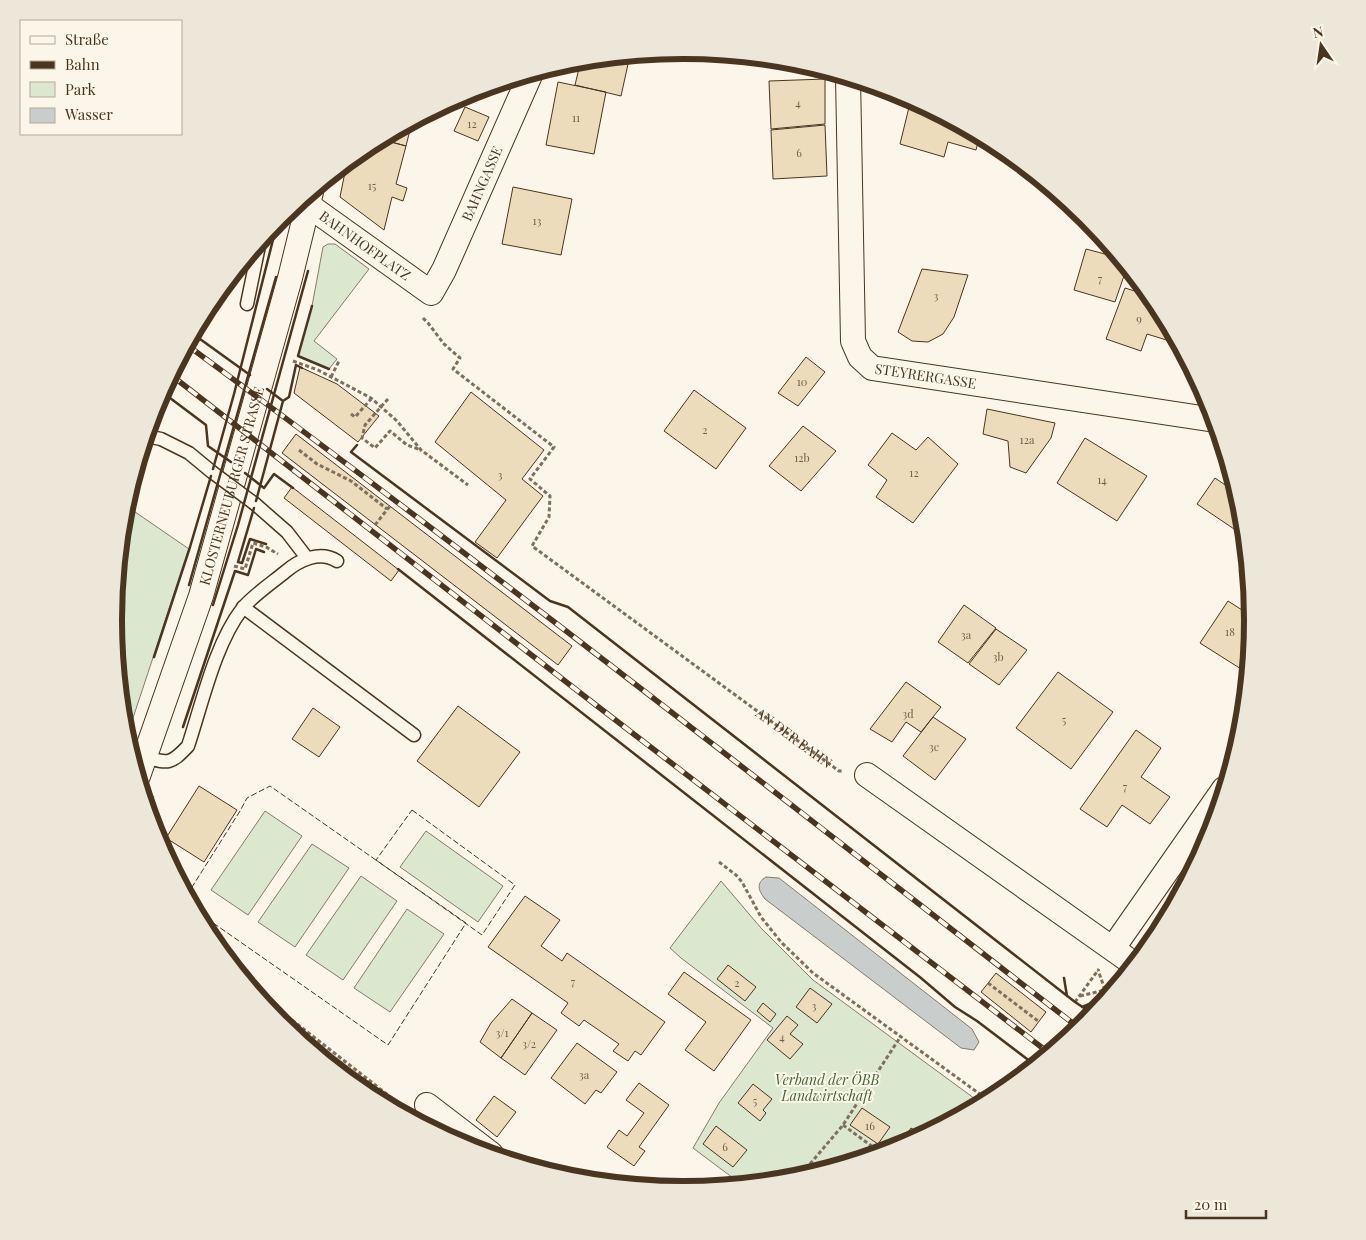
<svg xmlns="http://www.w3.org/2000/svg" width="1366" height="1240" viewBox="0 0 1366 1240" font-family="'Playfair Display',serif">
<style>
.green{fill:#dce7d0;stroke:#887966}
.water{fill:#c9cecd;stroke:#887966}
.building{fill:#ecdcbc;stroke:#4a3520}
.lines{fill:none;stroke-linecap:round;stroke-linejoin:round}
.lane-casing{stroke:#4a3520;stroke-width:15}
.street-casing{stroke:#4a3520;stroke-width:26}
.path{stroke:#7f6f5c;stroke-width:3;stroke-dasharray:4 2.5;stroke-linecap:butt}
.lane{stroke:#fbf6e9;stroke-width:12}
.street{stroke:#fbf6e9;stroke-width:24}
.rail-casing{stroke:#4a3520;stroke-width:5.5}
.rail{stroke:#fbf6e9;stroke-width:4;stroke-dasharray:11;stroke-linecap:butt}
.lane-bridge-casing{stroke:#4a3520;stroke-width:15;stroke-linecap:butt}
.lane-bridge{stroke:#fbf6e9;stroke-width:12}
.fence{stroke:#4a3520;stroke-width:1;stroke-dasharray:6 2.5;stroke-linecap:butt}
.wall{stroke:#4a3520;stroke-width:2.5}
.labels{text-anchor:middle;stroke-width:4;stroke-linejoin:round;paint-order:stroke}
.number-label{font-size:11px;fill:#725f47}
.street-label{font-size:14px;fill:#4a3520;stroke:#fbf6e9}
.park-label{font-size:14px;font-style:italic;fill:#436837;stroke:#fbf6e9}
.rim{fill:none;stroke:#4a3520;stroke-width:6}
</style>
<rect width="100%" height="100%" fill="#fbf6e9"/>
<path class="green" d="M 328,244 L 335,244 L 369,269 L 314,341 L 337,359 L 329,369 L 298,356 L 312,306 L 323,247 Z
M 125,505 L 189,549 L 129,730 L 124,727 L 113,620 Z
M 265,811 L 302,836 L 248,915 L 211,890 Z
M 426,831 L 503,886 L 478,922 L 400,867 Z
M 312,844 L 349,868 L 295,947 L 258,922 Z
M 361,876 L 397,901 L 343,980 L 306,955 Z
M 721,881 L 761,928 L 813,980 L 982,1104 L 901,1147 L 794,1179 L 741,1184 L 693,1148 L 719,1103 L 773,1028 L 681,958 L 670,948 Z
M 407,909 L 444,934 L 390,1012 L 354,988 Z"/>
<path class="water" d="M 766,877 L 779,878 L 972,1029 L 979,1042 L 974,1050 L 961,1048 L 765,899 C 758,890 756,883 766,877 Z"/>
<path class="building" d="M 630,55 L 621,96 L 575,85 L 581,60 Z
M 825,79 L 825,124 L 771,129 L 769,81 Z
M 558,82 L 606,92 L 594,154 L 546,145 Z
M 911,99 L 980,135 L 976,150 L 948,142 L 944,157 L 900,144 Z
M 465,107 L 489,117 L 478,141 L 454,131 Z
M 412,122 L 406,146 L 380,139 Z
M 825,125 L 827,176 L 773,179 L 771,130 Z
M 380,139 L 406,146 L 396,184 L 407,188 L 403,201 L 392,197 L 384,230 L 340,197 L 347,162 L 367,146 Z
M 513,187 L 572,199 L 561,255 L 502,244 Z
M 1086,249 L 1120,258 L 1127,267 L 1115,302 L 1074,290 Z
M 922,269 L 968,275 L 954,317 L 943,334 L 928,342 L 912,341 L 898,332 Z
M 1125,288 L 1151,296 L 1157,304 L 1175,337 L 1173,342 L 1147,334 L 1141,351 L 1106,339 Z
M 806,357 L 825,372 L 798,406 L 778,393 Z
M 300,367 L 337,384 L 379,416 L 358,442 L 294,393 Z
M 694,390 L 746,428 L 716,469 L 664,431 Z
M 471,392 L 544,450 L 522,479 L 543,496 L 497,558 L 475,542 L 506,500 L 435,442 Z
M 987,409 L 1055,423 L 1051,438 L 1026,473 L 1010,467 L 1008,441 L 983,434 Z
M 803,426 L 836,451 L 801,491 L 769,466 Z
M 892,433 L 916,450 L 928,437 L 958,464 L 913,523 L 876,497 L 887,480 L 868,465 Z
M 296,434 L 572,646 L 558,665 L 282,453 Z
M 1085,438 L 1147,476 L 1117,521 L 1057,483 Z
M 1215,478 L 1237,493 L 1242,509 L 1244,527 L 1240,533 L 1197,504 Z
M 292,487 L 399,570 L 391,581 L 284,498 Z
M 1247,560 L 1249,579 L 1239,572 Z
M 1228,601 L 1253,617 L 1249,657 L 1241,669 L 1200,643 Z
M 964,605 L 996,628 L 968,663 L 938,642 Z
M 996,629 L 1027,650 L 999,685 L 969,664 Z
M 1058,672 L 1113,712 L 1071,769 L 1016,728 Z
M 906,682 L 941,707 L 921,732 L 906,722 L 892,742 L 870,729 Z
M 458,706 L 520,752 L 479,807 L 417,761 Z
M 313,708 L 340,727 L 319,757 L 292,739 Z
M 933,717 L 966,739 L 935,780 L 903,756 Z
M 1136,730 L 1161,748 L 1141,777 L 1170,797 L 1150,824 L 1122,805 L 1107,827 L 1080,809 Z
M 199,786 L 237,810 L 204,862 L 166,838 Z
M 525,896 L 560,920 L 541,946 L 562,961 L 567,953 L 665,1022 L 641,1055 L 635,1051 L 628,1061 L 613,1051 L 619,1044 L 584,1020 L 579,1026 L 561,1013 L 568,1003 L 488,947 Z
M 728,965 L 756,987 L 745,1001 L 717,979 Z
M 684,972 L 751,1020 L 714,1071 L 685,1050 L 706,1022 L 668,994 Z
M 996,973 L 1046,1012 L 1031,1032 L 981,992 Z
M 810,988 L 832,1004 L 817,1023 L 796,1007 Z
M 512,999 L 532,1013 L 501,1058 L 480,1042 L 491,1023 Z
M 763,1003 L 776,1014 L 770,1022 L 757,1011 Z
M 532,1013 L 557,1030 L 525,1075 L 501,1058 Z
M 787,1016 L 798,1025 L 790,1034 L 803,1044 L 790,1059 L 767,1040 Z
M 577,1043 L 617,1072 L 601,1093 L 596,1090 L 585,1104 L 551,1078 Z
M 639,1083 L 669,1105 L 639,1147 L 645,1151 L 634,1166 L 607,1147 L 619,1130 L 627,1136 L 644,1113 L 626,1100 Z
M 753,1084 L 772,1099 L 763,1110 L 766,1113 L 760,1121 L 738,1103 Z
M 494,1096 L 516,1112 L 497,1137 L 476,1120 Z
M 862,1108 L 890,1127 L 878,1144 L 850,1125 Z
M 716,1126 L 747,1150 L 733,1167 L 703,1144 Z
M 911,1128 L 922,1135 L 897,1148 Z"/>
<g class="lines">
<g class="lane-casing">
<path id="lane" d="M 247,304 L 260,241
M 146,436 L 161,439 L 189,453 L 212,472
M 255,504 L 287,532 L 307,558
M 243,607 L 414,735
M 145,757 C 169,764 171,764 188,746 C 202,704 215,644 242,609 C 251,597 273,582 285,572 C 299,560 320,550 337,561"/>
</g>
<g class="street-casing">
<g id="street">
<path id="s2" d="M 848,77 L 853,341 L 860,357 L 872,368 L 1215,420"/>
<path id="s3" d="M 308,205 L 431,293 L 444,270 L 531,73"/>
<path d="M 867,775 L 1134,964"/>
<path id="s4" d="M 138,776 L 201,596 L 290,278 L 311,192"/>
<path d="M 1113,948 L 1224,789"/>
<path d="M 427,1105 L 491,1154"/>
</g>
</g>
<g class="path">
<path id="s1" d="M 423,318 L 428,323 L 444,344 L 460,358 L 453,369 L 554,447 L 530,479 L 550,496 L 549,517 L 532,546 L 839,771 L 842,771"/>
<path d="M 293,361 L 318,370 L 371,398 L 397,421 L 421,450 L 468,485"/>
<path d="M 331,377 L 339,361"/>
<path d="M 388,399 L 365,425 L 362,438 L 375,448 L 390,431 L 407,445 L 421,450"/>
<path d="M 351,414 L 355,417 L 371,399"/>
<path d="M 299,450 L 317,464 L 351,481 L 387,509"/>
<path d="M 375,525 L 390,506"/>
<path d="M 234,566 L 245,569 L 253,543 L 266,547 L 278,554"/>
<path d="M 116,653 L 117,659"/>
<path d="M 121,702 L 130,722"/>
<path d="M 148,811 L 153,796"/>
<path d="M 719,862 L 736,875 L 742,882 L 761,917 L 781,942 L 813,973 L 988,1100"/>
<path d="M 988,983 L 1038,1021"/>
<path d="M 251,988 L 402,1106"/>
<path d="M 1105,990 L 1109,995"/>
<path d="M 1080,996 L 1105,990 L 1098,970"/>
<path d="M 1075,1002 L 1099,969"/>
<path d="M 843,1125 L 881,1153"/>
<path d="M 810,1164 L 843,1125 L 901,1036"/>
</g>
<use href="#lane" class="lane"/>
<use href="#street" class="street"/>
<g class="rail-casing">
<path id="rail" d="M 187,345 C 488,567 783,799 1079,1028
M 171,375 L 592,702 L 1049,1053"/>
</g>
<use href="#rail" class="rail"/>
<g class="lane-bridge-casing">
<path id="lane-bridge" d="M 212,472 L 255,504"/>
</g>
<use href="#lane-bridge" class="lane-bridge"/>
<path class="fence" d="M 412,810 L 515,885 L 482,935 L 376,860 Z
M 187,895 L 240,811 L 247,798 L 270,786 L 466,923 L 388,1045 L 196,911"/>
<path class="wall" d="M 312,306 L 298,356 L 329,369
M 193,334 L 250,375
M 267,389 L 283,401
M 162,392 L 206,425 L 208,446 L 231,462
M 357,445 L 351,452 L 550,601 L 568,607 L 1075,1002 L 1093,1014
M 213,469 L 234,394 L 278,220
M 245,473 L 264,488 L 274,474 L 293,488
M 256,501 L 283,401 L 289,397 L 296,365 L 302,368
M 254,508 L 238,562 L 242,563 L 250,539 L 266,544
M 398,569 L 921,978 L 955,1007 L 977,1021 L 1035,1065
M 189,585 L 276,277
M 213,605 L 238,525 L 308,271
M 154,657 L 190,547 L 211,476
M 183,727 L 235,571 L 248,575 L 256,549 L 264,552
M 1064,978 L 1067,996
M 1082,1007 L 1104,998"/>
</g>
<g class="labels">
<g class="number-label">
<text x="798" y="107">4</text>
<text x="576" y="122">11</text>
<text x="472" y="128">12</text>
<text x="799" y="157">6</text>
<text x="372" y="190">15</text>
<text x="537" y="225">13</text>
<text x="1100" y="283">7</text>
<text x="936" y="300">3</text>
<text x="1139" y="323">9</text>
<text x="802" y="386">10</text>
<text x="705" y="434">2</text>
<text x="1027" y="444">12a</text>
<text x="802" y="462">12b</text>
<text x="914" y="477">12</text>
<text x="500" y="479">3</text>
<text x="1102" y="484">14</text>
<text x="1230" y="636">18</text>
<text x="966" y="639">3a</text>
<text x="998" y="661">3b</text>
<text x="908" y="718">3d</text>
<text x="1064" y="724">5</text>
<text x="934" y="751">3c</text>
<text x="1125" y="791">7</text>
<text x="573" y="986">7</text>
<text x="737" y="987">2</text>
<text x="814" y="1010">3</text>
<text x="502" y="1037">3/1</text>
<text x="782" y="1041">4</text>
<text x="529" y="1048">3/2</text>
<text x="584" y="1079">3a</text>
<text x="755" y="1105">5</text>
<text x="870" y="1130">16</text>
<text x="725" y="1151">6</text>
</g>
<g class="street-label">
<text dy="5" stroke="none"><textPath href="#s3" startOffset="272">BAHNGASSE</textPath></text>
<text dy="5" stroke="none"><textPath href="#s3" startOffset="70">BAHNHOFPLATZ</textPath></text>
<text dy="5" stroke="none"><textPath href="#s2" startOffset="352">STEYRERGASSE</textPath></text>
<text dy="5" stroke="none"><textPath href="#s4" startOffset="305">KLOSTERNEUBURGER STRASSE</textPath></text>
<text dy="5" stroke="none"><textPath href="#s1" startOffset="641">AN DER BAHN</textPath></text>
</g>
<g class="park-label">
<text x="827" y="1085">Verband der ÖBB<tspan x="827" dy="16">Landwirtschaft</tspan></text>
</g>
</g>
<path d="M0 0H1366V1240H0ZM122 620a561 561 0 1 1 1122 0a561 561 0 1 1-1122 0Z" fill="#ede7d9" fill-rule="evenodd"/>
<path class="rim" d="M122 620a561 561 0 1 1 1122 0a561 561 0 1 1-1122 0Z"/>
<rect x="20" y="20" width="162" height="115" fill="#fbf6e9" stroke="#b4a999"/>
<rect x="30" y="36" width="25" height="8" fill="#fbf6e9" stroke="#b4a999"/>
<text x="65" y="45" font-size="15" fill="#4a3520">Straße</text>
<rect x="30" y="61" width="25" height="8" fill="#4a3520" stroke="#b4a999"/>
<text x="65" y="70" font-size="15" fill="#4a3520">Bahn</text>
<rect x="30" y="82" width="25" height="15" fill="#dce7d0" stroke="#b4a999"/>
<text x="65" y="95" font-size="15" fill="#4a3520">Park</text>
<rect x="30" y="108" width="25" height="15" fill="#c9cecd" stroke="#b4a999"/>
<text x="65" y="120" font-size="15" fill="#4a3520">Wasser</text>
<g transform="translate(1321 45) rotate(347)" stroke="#fbf6e9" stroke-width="4" paint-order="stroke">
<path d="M0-4L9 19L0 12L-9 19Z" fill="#4a3520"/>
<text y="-8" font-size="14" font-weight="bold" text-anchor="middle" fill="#4a3520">N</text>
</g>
<path d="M1186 1210v8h80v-8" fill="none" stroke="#4a3520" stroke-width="2.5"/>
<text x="1194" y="1210" font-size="15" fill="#4a3520" stroke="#fbf6e9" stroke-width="4" paint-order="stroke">20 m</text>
</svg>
